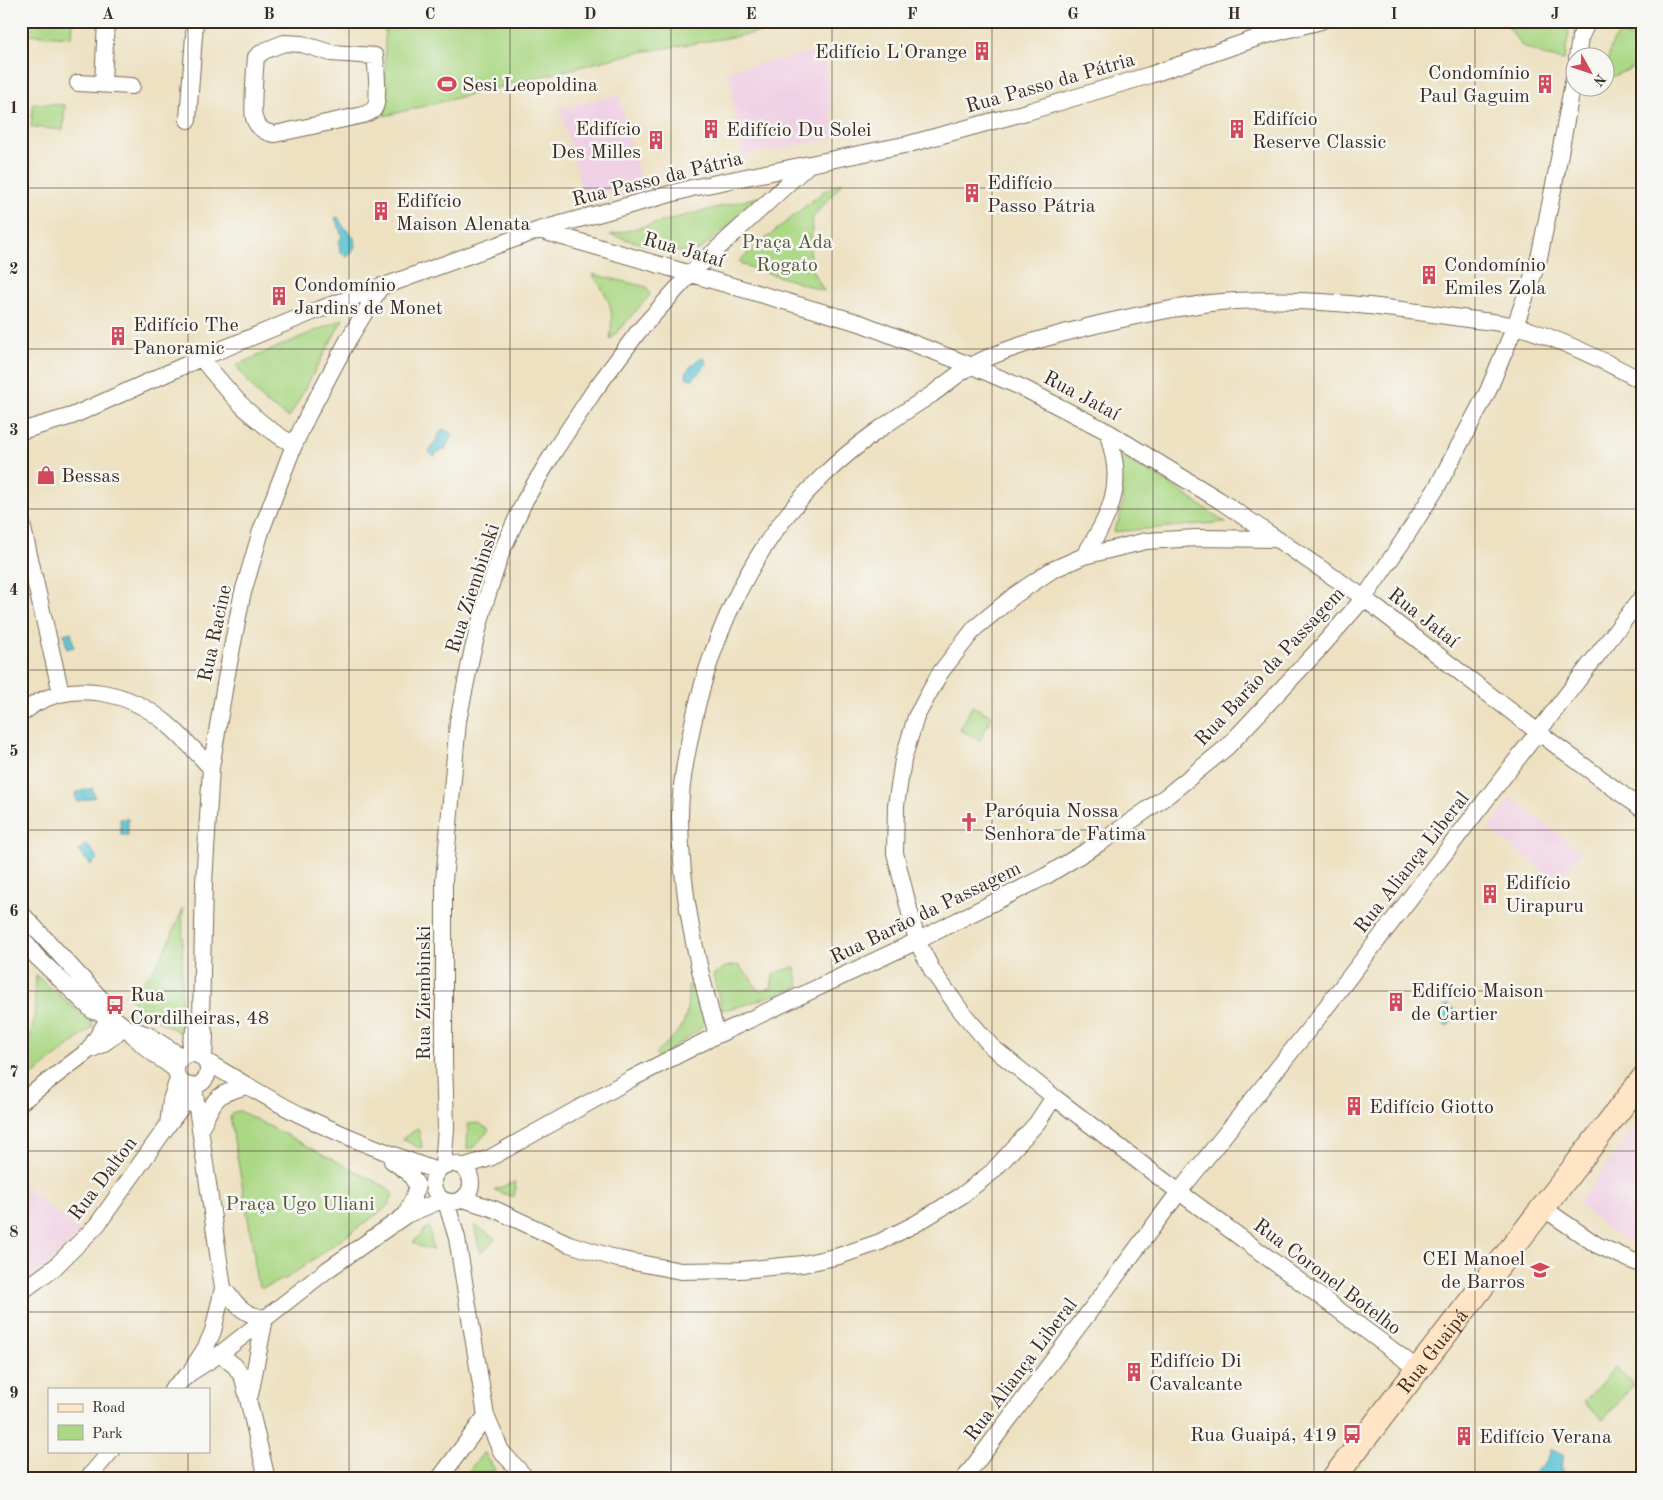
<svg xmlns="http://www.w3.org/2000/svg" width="1663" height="1500" viewBox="0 0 1663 1500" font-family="'Old Standard TT',serif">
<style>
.built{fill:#f0d0e4}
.green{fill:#abd885;stroke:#738152}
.water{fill:#5bc5d6;stroke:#4b787a}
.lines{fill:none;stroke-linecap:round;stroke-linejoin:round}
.street-casing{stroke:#796a57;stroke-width:18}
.secondary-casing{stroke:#796a57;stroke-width:26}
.street{stroke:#fff;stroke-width:16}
.secondary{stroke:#ffe4c6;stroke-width:24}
.grid{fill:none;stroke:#3b2a1e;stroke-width:1;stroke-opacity:0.55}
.labels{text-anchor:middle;stroke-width:5;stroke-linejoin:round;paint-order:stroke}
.poi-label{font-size:20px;fill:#3b2a1e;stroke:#f6f6f2;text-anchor:start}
.street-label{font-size:20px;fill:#3b2a1e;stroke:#f6f6f2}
.park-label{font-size:20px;fill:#575638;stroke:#f6f6f2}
.neatline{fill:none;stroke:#3b2a1e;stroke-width:2}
.grid-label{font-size:16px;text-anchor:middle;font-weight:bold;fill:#3b2a1e}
</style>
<rect width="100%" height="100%" fill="#f6f6f2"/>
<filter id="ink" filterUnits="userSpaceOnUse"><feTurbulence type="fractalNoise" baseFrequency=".02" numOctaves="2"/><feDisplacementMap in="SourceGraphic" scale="10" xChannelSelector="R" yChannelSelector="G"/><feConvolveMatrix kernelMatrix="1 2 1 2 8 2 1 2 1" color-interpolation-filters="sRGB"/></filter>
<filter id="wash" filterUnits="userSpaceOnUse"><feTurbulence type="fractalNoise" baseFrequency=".0096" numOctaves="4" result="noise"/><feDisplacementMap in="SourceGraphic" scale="20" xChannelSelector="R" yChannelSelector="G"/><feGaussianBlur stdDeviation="1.12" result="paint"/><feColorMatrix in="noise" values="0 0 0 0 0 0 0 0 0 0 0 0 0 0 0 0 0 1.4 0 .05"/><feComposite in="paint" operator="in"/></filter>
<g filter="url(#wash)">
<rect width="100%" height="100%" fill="#ede1c1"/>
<path class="built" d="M 824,50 L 835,138 L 743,156 L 728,70 Z
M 619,95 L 641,180 L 584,198 L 560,108 Z
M 1511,798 L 1581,852 L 1558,882 L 1488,829 Z
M 1642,1118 L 1642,1250 L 1610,1231 L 1578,1204 Z
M 21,1184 L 80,1232 L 29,1282 L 21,1286 Z"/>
<path class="green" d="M 21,21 L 73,21 L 72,37 L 21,34 Z
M 385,21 L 816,21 L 817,23 L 635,53 L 385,116 Z
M 1504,21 L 1565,22 L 1569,33 L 1564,60 L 1548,57 L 1522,46 Z
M 1620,34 L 1642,40 L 1642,60 L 1630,69 L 1607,79 C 1608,65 1607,42 1620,34 Z
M 33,103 L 65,105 L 63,130 L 31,127 Z
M 843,182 L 813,217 L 809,265 L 824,291 L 743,265 L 739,262 L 741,259 L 824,191 Z
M 758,197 L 736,220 L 701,249 C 681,259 632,240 610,235 Z
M 592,274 L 647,287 L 650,295 L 610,340 C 614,307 611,301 592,274 Z
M 343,319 L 289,418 L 265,402 L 248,382 L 236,365 Z
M 1118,454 L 1168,483 L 1225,522 L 1113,532 C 1128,506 1122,483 1118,454 Z
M 972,706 L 992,716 L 980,740 L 960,730 Z
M 183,908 L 181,1031 L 179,1032 L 157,1020 L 125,995 C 158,976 169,941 183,908 Z
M 738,965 L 751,979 L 758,991 L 771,988 L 774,973 L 795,967 L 799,987 L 741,1006 L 722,1010 L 713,975 L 726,967 Z
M 36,975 L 91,1022 L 93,1027 L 21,1085 L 21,1072 L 34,1021 Z
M 688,985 L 699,985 L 705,1019 L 700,1029 L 659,1058 L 655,1054 C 684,1027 688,1026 688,985 Z
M 240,1111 L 369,1178 L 387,1188 L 393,1193 L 390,1203 L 383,1210 L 287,1278 L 262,1288 C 254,1281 255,1265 254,1255 C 247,1209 238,1163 230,1117 L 233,1112 Z
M 479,1123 L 489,1130 L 475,1146 L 467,1150 L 468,1124 Z
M 418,1128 L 422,1147 L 420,1148 L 402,1139 Z
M 515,1182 L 516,1188 L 513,1197 L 494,1190 Z
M 474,1225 L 495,1238 L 488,1247 L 480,1252 Z
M 429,1226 L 433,1250 L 418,1246 L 413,1242 Z
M 1615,1367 L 1634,1384 L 1603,1420 L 1584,1403 Z
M 484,1452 L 496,1471 L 467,1473 Z"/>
<path class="water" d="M 338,217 L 343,226 L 354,238 L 355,246 L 352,253 L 347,257 L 340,252 L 339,242 L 342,236 L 335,218 Z
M 702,358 L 705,359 L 706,365 L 693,379 L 687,378 L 686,372 L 698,359 Z
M 442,429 L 453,434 L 445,449 L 436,453 L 435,456 L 429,453 Z
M 71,632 L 74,647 L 67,649 L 64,634 Z
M 92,788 L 95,797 L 77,802 L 75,793 Z
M 120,819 L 128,819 L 128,835 L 121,835 Z
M 86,844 L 98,858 L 91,865 L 78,851 Z
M 1447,1004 L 1458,1013 L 1447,1027 L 1436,1018 Z
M 1551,1450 L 1555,1451 L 1564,1456 L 1560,1466 L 1563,1473 L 1558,1479 L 1532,1479 C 1537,1465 1547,1465 1551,1450 Z"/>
</g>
<g filter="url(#ink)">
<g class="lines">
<g class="street-casing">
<path id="street" d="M 284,43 L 302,44 L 331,53 L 375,56 C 376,66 380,102 374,109 C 371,112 366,114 363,115 L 275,134 C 266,133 257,128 254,118 C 252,109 255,68 256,57 L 264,51 Z
M 1577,58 L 1580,38 L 1588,21
M 78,83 L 132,86
M 103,84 L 106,21
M 188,120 L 195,21
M 539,230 L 860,323 L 972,366 L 1023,388 L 1108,432 L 1219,500 L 1357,593 L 1538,732 L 1642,809
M 201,358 C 231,395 252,421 294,445
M 21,431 L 72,416 L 201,358 L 315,311 L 539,230 L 692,188 L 909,144 L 1030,111 L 1150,75 L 1263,36 L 1321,21
M 21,520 L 61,693
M 1277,539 L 1197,538 L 1146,541 L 1084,556 L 1052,570 L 1015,595 L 975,628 L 940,673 L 916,717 L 903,760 L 896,805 L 895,853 L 917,941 L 933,972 L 961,1011 L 992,1047 L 1054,1097 L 1155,1174 L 1418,1369
M 1084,556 C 1101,529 1119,501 1115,466 C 1114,455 1110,443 1108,432
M 21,714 C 26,711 31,706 36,703 C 78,680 130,693 165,722 C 182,736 196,752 211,768
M 21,913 L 102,1000 L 105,1013
M 21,937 L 36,956 L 93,1011 C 115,1014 126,1028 141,1043 C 151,1053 164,1061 176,1070
M 131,1029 L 148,1035 L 182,1057
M 717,1035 C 697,965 680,890 680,816 C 680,791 684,767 689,743 C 707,645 750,544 824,475 C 856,444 893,419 931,395 C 945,385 958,373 973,365 C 1001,350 1034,341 1064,333 C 1112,320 1161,310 1210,303 C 1251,298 1294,300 1336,303 C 1378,306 1419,312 1461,318 C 1480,321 1501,322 1520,327 C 1562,340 1603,360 1642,381
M 89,1050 L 110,1016
M176 1070a16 16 0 1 1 32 0a16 16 0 1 1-32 0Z
M 188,1054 L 192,1037 L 201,1018
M 204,1059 L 205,1036 L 201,1018 L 204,883 L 211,768 L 225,684 L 242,596 L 261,531 L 294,445 L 308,415 L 348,340 L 381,286
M 206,1061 C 241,1082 276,1104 313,1121 C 354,1140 395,1156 437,1171
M 21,1102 L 89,1050 C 104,1045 113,1037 124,1026
M 168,1125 L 171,1100 L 178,1079
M 201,1128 C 215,1098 214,1094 248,1086
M 392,1161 L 408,1172 L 417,1185 L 415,1194 L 406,1215
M433 1183a19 19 0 1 1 38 0a19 19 0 1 1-38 0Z
M 443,1166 L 446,1128 L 444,1061 L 444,881 L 458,721 L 472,653 L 485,603 L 501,553 L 525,500 L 555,450 L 594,391 L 638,332 L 691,273 L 807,166
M 462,1167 L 490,1158 L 631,1079 L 717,1035 L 917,941 L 1046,876 L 1103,841 L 1168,795 L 1227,747 L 1321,647 L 1364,598 L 1403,541 L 1436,489 L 1488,391 L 1515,326 L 1539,258 L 1556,175 L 1576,66
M 463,1199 L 494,1209 L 569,1244 L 618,1259 L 681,1271 L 741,1270 L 803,1264 L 839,1256 L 880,1242 L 917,1223 L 961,1196 L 992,1172 L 1037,1123 L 1054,1097
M 446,1202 L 457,1238 L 486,1416 L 501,1451 L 527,1479
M 1543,1208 L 1597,1245 L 1642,1265
M 223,1288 C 237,1305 243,1315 265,1318
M 21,1292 L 55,1267 L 97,1225 L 168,1125 L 184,1104 L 190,1087
M 220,1354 L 235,1366 L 243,1378 L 267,1479
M 192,1369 L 206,1347 L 213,1331 L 223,1288 L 194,1087
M 172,1389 L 190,1373 L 220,1354 L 327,1270 L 406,1215 L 442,1200
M 250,1395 L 265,1318
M 87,1479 L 111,1451
M 439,1479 L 486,1416
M 964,1479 L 1179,1192 L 1317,1019 L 1642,597"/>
</g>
<g class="secondary-casing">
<g id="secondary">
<path id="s1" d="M 1333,1479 L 1642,1080"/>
</g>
</g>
<use href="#street" class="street"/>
<use href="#secondary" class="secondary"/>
</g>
</g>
<path class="grid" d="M 188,21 L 188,1389M 349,21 L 349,1479M 510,21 L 510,1479M 671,21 L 671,1479M 832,21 L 832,1479M 992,21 L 992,1479M 1153,21 L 1153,1479M 1314,21 L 1314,1479M 1475,21 L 1475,1479M 21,188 L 1642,188M 21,349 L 1642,349M 21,509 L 1642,509M 21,670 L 1642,670M 21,830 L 1642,830M 21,991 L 1642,991M 21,1151 L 1642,1151M 21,1312 L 1642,1312M 188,1451 L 188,1479"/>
<defs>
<g id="building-bare" transform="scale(1.5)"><path d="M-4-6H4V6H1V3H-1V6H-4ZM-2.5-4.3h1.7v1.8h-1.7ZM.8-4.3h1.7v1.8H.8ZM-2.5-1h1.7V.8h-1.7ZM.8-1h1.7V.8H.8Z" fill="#d1495b" stroke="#f6f6f2" stroke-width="2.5" paint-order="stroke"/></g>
<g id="stadium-bare" transform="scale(1.5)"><path d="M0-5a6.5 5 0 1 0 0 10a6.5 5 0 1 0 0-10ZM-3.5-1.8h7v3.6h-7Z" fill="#d1495b" stroke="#f6f6f2" stroke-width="2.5" paint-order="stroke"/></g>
<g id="shop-bare" transform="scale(1.5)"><path d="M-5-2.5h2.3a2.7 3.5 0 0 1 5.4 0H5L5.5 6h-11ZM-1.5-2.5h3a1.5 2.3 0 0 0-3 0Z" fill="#d1495b" stroke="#f6f6f2" stroke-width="2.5" paint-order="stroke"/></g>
<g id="church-bare" transform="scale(1.5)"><path d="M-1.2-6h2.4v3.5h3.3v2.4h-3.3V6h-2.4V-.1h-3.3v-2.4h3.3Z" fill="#d1495b" stroke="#f6f6f2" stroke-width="2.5" paint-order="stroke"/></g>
<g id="bus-bare" transform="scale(1.5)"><path d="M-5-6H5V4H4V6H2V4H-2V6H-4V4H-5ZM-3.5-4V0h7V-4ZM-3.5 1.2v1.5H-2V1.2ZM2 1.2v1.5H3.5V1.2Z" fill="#d1495b" stroke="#f6f6f2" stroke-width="2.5" paint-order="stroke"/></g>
<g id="school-bare" transform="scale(1.5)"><path d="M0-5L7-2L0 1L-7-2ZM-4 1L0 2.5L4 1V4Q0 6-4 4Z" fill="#d1495b" stroke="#f6f6f2" stroke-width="2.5" paint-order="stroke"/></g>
</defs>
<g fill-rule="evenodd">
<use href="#building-bare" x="982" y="51"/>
<use href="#stadium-bare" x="447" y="84"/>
<use href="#building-bare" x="1545" y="84"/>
<use href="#building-bare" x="711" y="129"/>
<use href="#building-bare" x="1237" y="129"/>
<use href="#building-bare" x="656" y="140"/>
<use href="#building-bare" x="972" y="193"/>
<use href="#building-bare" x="381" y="211"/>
<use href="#building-bare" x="1429" y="275"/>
<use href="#building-bare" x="279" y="296"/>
<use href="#building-bare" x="118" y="336"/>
<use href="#shop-bare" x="46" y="475"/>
<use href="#church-bare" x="969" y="822"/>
<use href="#building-bare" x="1490" y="894"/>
<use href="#building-bare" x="1396" y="1002"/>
<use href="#bus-bare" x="115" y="1005"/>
<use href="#building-bare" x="1354" y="1106"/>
<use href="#school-bare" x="1540" y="1270"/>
<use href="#building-bare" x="1134" y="1372"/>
<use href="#bus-bare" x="1352" y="1434"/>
<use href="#building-bare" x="1464" y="1436"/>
</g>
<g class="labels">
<g class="poi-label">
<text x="967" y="58" text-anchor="end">Edifício L'Orange</text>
<text x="1530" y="79" text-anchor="end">Condomínio<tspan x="1530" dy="23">Paul Gaguim</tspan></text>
<text x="462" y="91">Sesi Leopoldina</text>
<text x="1252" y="125">Edifício<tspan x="1252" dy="23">Reserve Classic</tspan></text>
<text x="641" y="135" text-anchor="end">Edifício<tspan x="641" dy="23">Des Milles</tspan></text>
<text x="726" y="136">Edifício Du Solei</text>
<text x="987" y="189">Edifício<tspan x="987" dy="23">Passo Pátria</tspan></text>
<text x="396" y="207">Edifício<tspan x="396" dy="23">Maison Alenata</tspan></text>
<text x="1444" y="271">Condomínio<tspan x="1444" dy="23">Emiles Zola</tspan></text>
<text x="294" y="291">Condomínio<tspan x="294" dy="23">Jardins de Monet</tspan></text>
<text x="133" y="331">Edifício The<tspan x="133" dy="23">Panoramic</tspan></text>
<text x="61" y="482">Bessas</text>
<text x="984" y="817">Paróquia Nossa<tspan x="984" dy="23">Senhora de Fatima</tspan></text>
<text x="1505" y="889">Edifício<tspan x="1505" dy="23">Uirapuru</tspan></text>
<text x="1411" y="997">Edifício Maison<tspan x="1411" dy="23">de Cartier</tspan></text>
<text x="130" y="1001">Rua<tspan x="130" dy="23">Cordilheiras, 48</tspan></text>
<text x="1369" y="1113">Edifício Giotto</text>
<text x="1525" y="1265" text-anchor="end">CEI Manoel<tspan x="1525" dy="23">de Barros</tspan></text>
<text x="1149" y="1367">Edifício Di<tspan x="1149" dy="23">Cavalcante</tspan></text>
<text x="1337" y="1441" text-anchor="end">Rua Guaipá, 419</text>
<text x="1479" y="1443">Edifício Verana</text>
</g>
<g class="street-label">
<text transform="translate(1050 82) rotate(-16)" y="7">Rua Passo da Pátria</text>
<text transform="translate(657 178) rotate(-14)" y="7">Rua Passo da Pátria</text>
<text transform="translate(684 249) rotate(16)" y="7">Rua Jataí</text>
<text transform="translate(1082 395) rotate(28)" y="7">Rua Jataí</text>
<text transform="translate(472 588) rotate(-72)" y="7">Rua Ziembinski</text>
<text transform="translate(1424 617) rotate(38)" y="7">Rua Jataí</text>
<text transform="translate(214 633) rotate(-78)" y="7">Rua Racine</text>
<text transform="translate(1269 666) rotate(-47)" y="7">Rua Barão da Passagem</text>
<text transform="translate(1411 862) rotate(-52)" y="7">Rua Aliança Liberal</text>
<text transform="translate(925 912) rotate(-26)" y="7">Rua Barão da Passagem</text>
<text transform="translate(423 993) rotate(-90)" y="7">Rua Ziembinski</text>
<text transform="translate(102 1178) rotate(-53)" y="7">Rua Dalton</text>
<text transform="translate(1328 1276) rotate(37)" y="7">Rua Coronel Botelho</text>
<text dy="7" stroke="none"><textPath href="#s1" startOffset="162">Rua Guaipá</textPath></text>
<text transform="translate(1020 1369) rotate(-53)" y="7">Rua Aliança Liberal</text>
</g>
<g class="park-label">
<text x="787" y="248">Praça Ada<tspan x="787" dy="23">Rogato</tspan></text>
<text x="300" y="1210">Praça Ugo Uliani</text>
</g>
</g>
<rect width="1663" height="1500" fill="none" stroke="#f6f6f2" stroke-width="55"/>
<rect x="48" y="1388" width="162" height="65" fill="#f6f6f2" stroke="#aba49d"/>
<rect x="58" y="1404" width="25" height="8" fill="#ffe4c6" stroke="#aba49d"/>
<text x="92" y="1412" font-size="15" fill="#3b2a1e">Road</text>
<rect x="58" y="1425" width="25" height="15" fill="#abd885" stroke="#aba49d"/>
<text x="92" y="1438" font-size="15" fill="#3b2a1e">Park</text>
<g transform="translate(1590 72) rotate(130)"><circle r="24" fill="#f6f6f2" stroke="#aba49d"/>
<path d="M0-4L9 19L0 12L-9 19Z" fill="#d1495b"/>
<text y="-8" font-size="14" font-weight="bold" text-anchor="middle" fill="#3b2a1e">N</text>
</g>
<rect x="28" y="28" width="1608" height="1444" class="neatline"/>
<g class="grid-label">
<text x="108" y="19">A</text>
<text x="269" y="19">B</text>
<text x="430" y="19">C</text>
<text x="590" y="19">D</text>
<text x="751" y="19">E</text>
<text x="912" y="19">F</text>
<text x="1073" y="19">G</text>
<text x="1234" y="19">H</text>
<text x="1394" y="19">I</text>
<text x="1555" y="19">J</text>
<text x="14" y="113">1</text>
<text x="14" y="274">2</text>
<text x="14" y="435">3</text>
<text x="14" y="595">4</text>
<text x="14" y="756">5</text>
<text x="14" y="916">6</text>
<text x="14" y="1077">7</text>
<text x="14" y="1237">8</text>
<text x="14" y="1398">9</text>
</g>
</svg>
